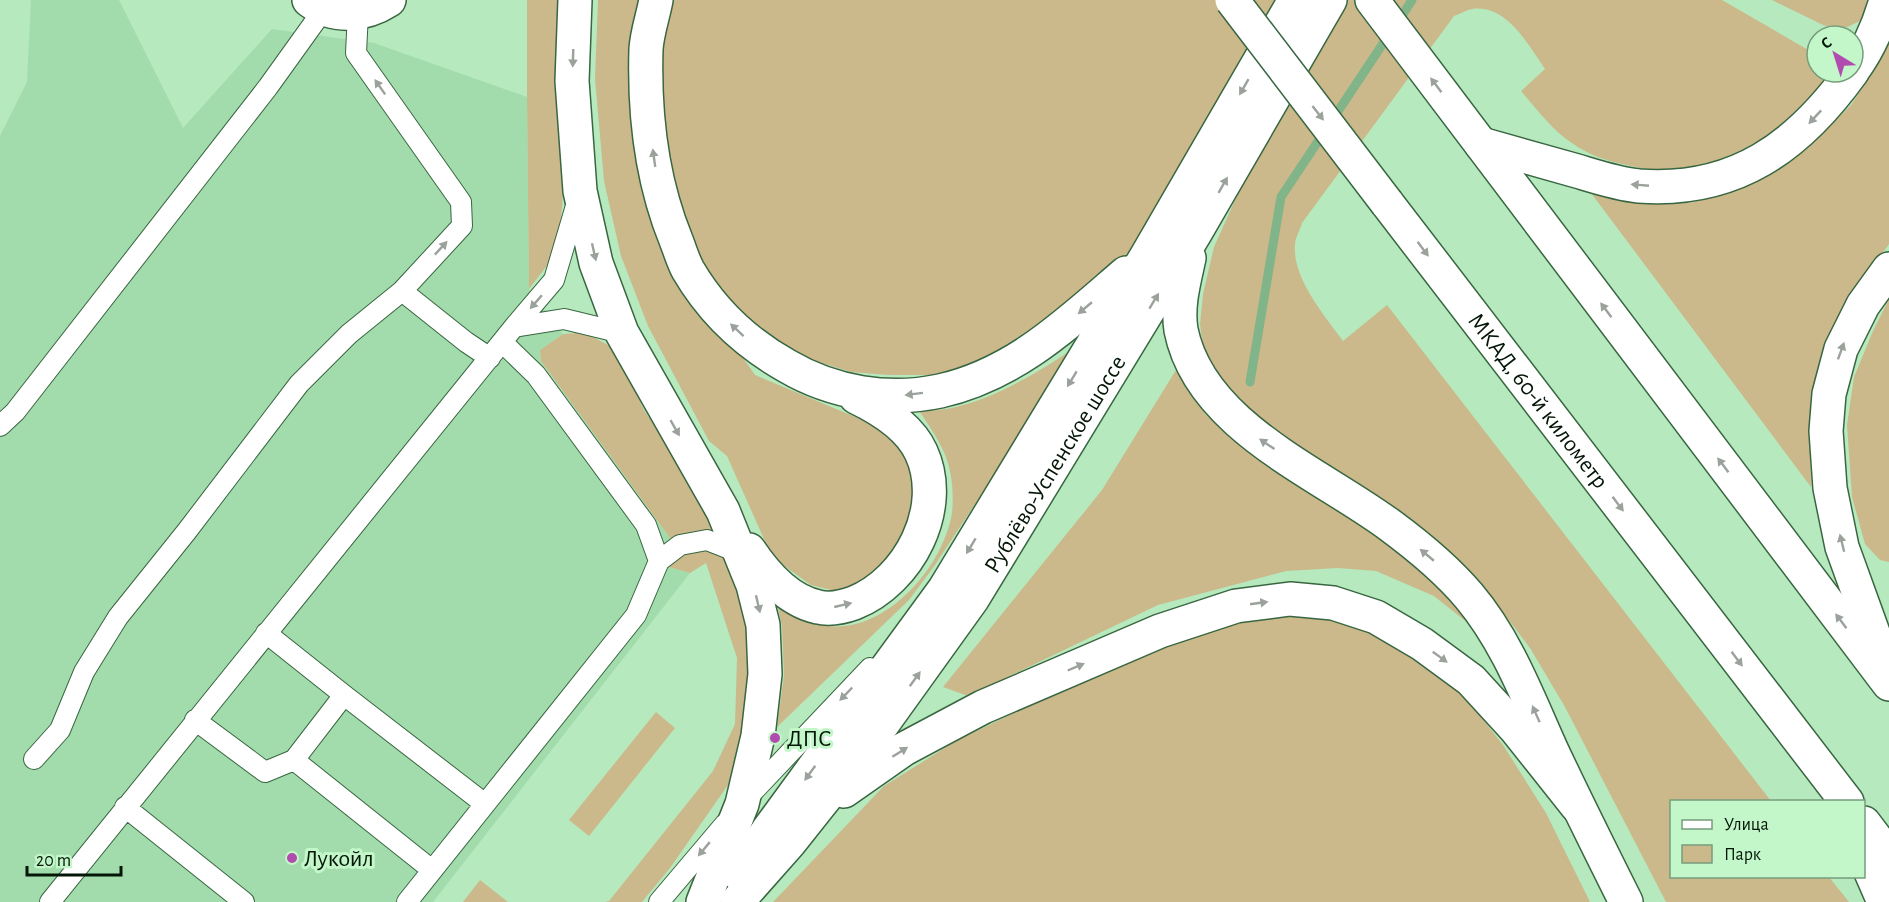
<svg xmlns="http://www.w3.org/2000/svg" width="1889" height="902" viewBox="0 0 1889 902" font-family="'Alegreya Sans',sans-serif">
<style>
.built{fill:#a3dcac}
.green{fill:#cbb98c}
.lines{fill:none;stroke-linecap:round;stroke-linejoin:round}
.stream{stroke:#82b489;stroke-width:9}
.service-casing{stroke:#386640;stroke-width:22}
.minor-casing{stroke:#386640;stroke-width:36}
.secondary-casing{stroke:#386640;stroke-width:36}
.trunk-casing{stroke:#386640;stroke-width:36}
.service{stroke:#fff;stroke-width:20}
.minor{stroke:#fff;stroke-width:33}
.secondary{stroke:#fff;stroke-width:33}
.trunk{stroke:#fff;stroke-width:33}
.trunk-bridge-casing{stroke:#386640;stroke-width:36;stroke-linecap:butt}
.trunk-bridge{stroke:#fff;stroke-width:33}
.oneway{fill:#9ba29c}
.poi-dot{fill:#b24baf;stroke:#c3f7ca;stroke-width:2}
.labels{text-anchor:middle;stroke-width:6;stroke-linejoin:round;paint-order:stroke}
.street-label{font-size:24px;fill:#041607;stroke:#c3f7ca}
.poi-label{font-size:24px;fill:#041607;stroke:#c3f7ca;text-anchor:start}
</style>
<rect width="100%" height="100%" fill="#b6e9bd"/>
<path class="built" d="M 31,0 L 119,0 L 183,128 L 272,29 L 374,43 L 527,97 L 529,289 L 563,334 L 540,350 L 541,361 L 670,538 L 669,567 L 690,573 L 433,902 L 0,902 L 0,136 L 27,82 Z"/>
<path class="green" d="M 527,0 L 560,0 L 564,173 L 562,208 L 558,240 L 546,267 L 529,289 L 527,97 Z
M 598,0 L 643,0 L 634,106 L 734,345 L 755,375 L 872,424 L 896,443 L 910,464 L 915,510 L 887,566 L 849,588 L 831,590 L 811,585 L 783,565 L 768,548 L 727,456 L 709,441 L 648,326 L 621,256 L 604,181 L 595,79 Z
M 673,0 L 1276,0 L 1139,243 L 1077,298 L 1028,331 L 981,360 L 937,375 L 889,375 L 851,372 L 812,360 L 779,342 L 749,321 L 723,293 L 701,259 L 683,215 L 670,159 L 663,102 L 662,53 Z
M 1345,0 L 1722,0 L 1810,51 L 1817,59 L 1817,72 L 1823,72 C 1823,75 1824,78 1824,81 C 1820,96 1796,116 1784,124 C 1734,160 1684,180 1622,164 C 1604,160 1587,154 1572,143 C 1553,131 1536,108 1521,91 L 1545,69 C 1528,45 1507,4 1472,9 C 1466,10 1460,14 1454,16 L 1302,223 C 1300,230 1295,238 1295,245 C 1292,278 1325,316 1343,341 L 1387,305 L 1771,801 L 1672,802 L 1672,876 L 1829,877 L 1849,902 L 1666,902 L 1565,707 L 1530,648 L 1495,602 L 1448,553 L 1400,512 L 1265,424 L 1234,398 L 1215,375 L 1203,348 L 1200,324 L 1203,294 L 1214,247 L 1244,180 Z
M 1772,0 L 1867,0 L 1862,20 L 1841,30 L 1823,25 Z
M 1889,38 L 1889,244 L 1849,300 L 1810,437 L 1811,487 L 1591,193 L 1636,202 L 1690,203 L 1733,191 L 1778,170 L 1816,140 L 1851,105 L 1877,65 Z
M 1889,299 L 1889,562 L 1880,560 L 1865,544 L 1852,497 L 1847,425 L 1854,377 L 1873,331 Z
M 577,333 L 593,337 L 610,346 L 621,360 L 644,410 L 658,431 L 690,473 L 754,629 L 744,748 L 728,785 L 670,868 L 642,902 L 605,902 L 609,901 L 713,771 L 735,724 L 737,658 L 706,563 L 690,573 L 669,567 L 670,538 L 541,361 L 540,350 L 563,334 Z
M 1080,344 L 935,565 L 909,600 L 777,727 L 784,675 L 782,627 L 776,598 C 787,608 799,619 814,623 C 877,643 942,572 952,513 C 953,503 953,487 951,477 C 948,452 933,432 920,412 C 932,410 945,410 956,407 C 1001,396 1042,370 1080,344 Z
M 1176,370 L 1205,414 L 1253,455 L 1380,532 L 1463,603 L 1510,674 L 1469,624 L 1434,596 L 1376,571 L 1338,568 L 1286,571 L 1158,605 L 968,696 L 943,687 L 1102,490 Z
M 1282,610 L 1331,616 L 1385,634 L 1449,676 L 1503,745 L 1546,813 L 1590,902 L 773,902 L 884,786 L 956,741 L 1082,680 L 1210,625 Z
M 656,712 L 675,728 L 589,836 L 569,820 Z
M 480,880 L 508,902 L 463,902 Z"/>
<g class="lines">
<path class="stream" d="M 1398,22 L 1412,0
M 1250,382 L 1281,197 L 1390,33"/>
<g class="service-casing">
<path id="service" d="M 402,291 L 466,342 L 490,358
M 514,327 L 564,319 L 622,333
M 502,342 L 536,375 L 646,525 L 659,561
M 0,426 L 15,412 L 268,87 L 324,9
M 266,633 L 344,695 L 485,804
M 344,695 L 294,760 L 432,870
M 195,720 L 265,772 L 294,760
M 34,759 L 60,730 L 84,672 L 118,617 L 187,531 L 299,384 L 349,334 L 402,291 L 462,226 L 461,202 L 356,53 L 358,13
M 746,799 L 870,668
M 125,807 L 244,902
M 50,902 L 514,327 L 554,280 L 578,199
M 407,902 L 636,615 L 659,561 L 680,545 L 707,540 L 740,553
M 659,902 L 725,824"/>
</g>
<g class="minor-casing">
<path id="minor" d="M 309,0 C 334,19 364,16 389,0"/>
</g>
<g class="secondary-casing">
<g id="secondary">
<path d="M 575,0 L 572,81 L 580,191 L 596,263 L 622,333 L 723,511 L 753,585 L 763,625 L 765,674 L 758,736 L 742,804 L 703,902"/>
<path d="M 656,0 C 653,16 647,33 646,49 C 644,113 652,181 676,240 C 680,250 683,261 688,270 C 712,311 746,343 787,366 C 833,393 889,402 940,391 C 1016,374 1069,322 1126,273"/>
<path d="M 1853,70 C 1868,50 1879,25 1886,0"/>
<path d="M 1481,144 C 1513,153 1545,162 1577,171 C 1597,177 1618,184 1639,186 C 1735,193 1798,147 1852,72"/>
<path d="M 1189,258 C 1184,281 1177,306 1181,330 C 1200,426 1320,473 1391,526 C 1418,546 1447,570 1469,596 C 1507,641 1528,698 1552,751 C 1576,802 1601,852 1626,902"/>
<path d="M 1889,269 L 1863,305 L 1841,349 L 1829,394 L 1826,431 L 1830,488 L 1842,547 L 1889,677"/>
<path d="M 749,550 C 765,574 789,601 818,607 C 831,610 843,607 854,603 C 909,581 947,508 921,452 C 909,426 881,409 856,397"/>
<path d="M 844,791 L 904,749 L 983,707 L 1160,631 L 1236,606 L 1290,599 L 1333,603 L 1376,617 L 1422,644 L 1471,680 L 1515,728 L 1577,806"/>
<path d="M 1864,856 L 1884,902"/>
<path d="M 739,874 L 769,829 L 944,590 L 1146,257 L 1295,0"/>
<path id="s1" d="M 737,902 L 790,842 L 871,740 L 973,598 L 1194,235 L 1330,0"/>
</g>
</g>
<g class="trunk-casing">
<g id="trunk">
<path d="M 1372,0 L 1889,684"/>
<path id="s2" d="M 1387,203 L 1847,802"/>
<path d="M 1864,823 L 1889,856"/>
</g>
</g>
<use href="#service" class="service"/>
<use href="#minor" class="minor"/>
<use href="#secondary" class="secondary"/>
<use href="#trunk" class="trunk"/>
<g class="trunk-bridge-casing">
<path id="trunk-bridge" d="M 1232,0 L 1387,203"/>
</g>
<use href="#trunk-bridge" class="trunk-bridge"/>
</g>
<defs><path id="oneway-solid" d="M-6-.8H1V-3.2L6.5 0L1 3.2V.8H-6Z" transform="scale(1.5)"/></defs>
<g class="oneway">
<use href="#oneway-solid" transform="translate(573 58) rotate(92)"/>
<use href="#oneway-solid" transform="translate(1436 85) rotate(-127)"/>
<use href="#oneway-solid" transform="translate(380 87) rotate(-125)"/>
<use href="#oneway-solid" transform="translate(1244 87) rotate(120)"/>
<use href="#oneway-solid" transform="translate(1318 113) rotate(52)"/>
<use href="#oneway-solid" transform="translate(1815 117) rotate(133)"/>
<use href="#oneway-solid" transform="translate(654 158) rotate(-98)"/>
<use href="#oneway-solid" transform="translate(1223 185) rotate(-60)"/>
<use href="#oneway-solid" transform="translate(1640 185) rotate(-175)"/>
<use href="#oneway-solid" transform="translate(441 248) rotate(-47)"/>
<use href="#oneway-solid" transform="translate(1423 249) rotate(53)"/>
<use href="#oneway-solid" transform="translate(594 252) rotate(77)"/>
<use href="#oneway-solid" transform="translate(1154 301) rotate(-59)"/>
<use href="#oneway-solid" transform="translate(536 302) rotate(131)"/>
<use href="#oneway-solid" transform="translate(1085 308) rotate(140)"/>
<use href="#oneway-solid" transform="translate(1606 310) rotate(-127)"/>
<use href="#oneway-solid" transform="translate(737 330) rotate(-137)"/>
<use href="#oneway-solid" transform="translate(1841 351) rotate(-70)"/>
<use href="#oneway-solid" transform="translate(1072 379) rotate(121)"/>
<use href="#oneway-solid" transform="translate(914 394) rotate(173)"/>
<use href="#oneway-solid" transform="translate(675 428) rotate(60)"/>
<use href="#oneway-solid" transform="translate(1267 444) rotate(-146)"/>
<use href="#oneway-solid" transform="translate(1723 465) rotate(-127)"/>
<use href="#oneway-solid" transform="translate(1618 504) rotate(53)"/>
<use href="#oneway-solid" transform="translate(1842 543) rotate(-104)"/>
<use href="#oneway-solid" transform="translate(971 546) rotate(121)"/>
<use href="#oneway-solid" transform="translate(1427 555) rotate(-140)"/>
<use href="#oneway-solid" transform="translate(1259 603) rotate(-8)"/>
<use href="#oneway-solid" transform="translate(758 604) rotate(77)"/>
<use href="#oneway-solid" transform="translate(843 605) rotate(-13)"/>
<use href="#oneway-solid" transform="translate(1841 621) rotate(-127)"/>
<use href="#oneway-solid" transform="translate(1440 657) rotate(36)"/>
<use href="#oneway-solid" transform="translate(1737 659) rotate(53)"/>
<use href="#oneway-solid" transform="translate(1076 667) rotate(-23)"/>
<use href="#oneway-solid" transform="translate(915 679) rotate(-54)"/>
<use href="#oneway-solid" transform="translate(846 694) rotate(134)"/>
<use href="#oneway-solid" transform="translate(1536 714) rotate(-114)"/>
<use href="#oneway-solid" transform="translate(900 752) rotate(-32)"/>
<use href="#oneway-solid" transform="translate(810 773) rotate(126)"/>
<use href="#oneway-solid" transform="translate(704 849) rotate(130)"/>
</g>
<g class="poi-dot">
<circle cx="775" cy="738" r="6"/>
<circle cx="292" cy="858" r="6"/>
</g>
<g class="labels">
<g class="street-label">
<text dy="8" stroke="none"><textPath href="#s2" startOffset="249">МКАД, 60-й километр</textPath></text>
<text dy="8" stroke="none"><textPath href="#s1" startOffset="542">Рублёво-Успенское шоссе</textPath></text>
</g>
<g class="poi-label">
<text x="787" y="746">ДПС</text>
<text x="304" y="866">Лукойл</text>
</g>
</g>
<rect x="1670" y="800" width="195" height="78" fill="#c3f7ca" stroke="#779d7c" stroke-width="1.5"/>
<rect x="1682" y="820" width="30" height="9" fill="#ffffff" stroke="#779d7c" stroke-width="1.5"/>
<text x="1724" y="830" font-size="18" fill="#041607">Улица</text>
<rect x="1682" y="845" width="30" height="18" fill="#cbb98c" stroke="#779d7c" stroke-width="1.5"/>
<text x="1724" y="860" font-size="18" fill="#041607">Парк</text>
<g transform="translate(1835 54) rotate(322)"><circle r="28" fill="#c3f7ca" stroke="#779d7c" stroke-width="1.5"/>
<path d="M0-4.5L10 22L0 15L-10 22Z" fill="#b24baf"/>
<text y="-9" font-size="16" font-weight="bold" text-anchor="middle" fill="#041607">С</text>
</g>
<path d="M27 866v9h94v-9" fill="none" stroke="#041607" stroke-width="3"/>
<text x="36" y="866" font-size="18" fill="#041607" stroke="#c3f7ca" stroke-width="4.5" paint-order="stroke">20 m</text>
</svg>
